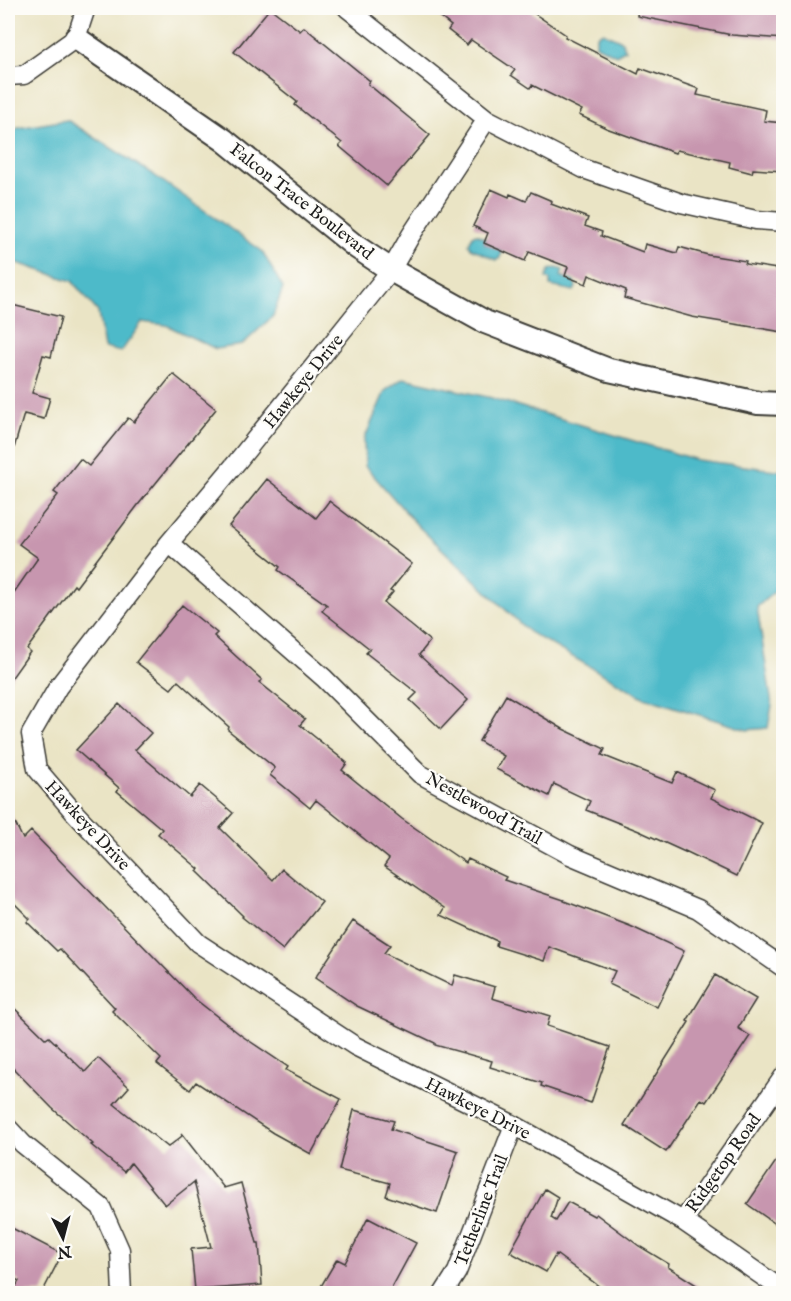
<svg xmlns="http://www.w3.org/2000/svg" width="791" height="1301" viewBox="0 0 791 1301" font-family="'IM FELL English',serif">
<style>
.water{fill:#4ebac9;stroke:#356b72;stroke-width:1.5}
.building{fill:#c796af}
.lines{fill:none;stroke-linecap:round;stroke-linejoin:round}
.minor-casing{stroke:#3b3a35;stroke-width:21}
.tertiary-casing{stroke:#3b3a35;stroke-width:26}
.minor{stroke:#fff;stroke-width:18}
.tertiary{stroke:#fff;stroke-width:22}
.labels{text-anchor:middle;stroke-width:4.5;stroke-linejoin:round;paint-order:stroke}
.street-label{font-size:18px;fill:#1c1c1c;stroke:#fdfcf7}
</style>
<rect width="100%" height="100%" fill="#fdfcf7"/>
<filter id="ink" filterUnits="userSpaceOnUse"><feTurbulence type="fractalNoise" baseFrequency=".0167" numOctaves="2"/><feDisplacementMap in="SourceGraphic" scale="12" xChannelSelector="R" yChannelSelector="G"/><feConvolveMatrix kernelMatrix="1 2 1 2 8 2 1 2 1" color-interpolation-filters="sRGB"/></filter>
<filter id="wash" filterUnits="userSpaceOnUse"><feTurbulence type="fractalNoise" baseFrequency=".008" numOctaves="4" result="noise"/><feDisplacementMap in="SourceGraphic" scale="24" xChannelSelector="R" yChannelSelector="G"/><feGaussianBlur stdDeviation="1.35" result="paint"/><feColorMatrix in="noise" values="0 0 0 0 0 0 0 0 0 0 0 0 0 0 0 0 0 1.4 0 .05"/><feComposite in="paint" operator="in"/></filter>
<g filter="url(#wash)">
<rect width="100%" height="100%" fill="#eae4c5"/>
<path class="water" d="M 603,32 L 622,41 L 625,50 L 616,55 L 596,45 L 596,36 Z
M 67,120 L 154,175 L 262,251 L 283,288 L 273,316 L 242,345 L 216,349 L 166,325 L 142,322 L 121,352 L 104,348 L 98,312 L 72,281 L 8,260 L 8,136 L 18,128 Z
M 477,234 L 486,239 L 484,243 L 501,251 L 502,253 L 499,259 L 496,260 L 471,248 L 469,244 L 473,235 Z
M 556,268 L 563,270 L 561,276 L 574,282 L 576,287 L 574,291 L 550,286 L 550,280 L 546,278 L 549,270 Z
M 403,378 L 492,398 L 697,460 L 783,471 L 783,584 L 757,607 L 772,705 L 768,728 L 747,730 L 643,697 L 529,632 L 418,526 L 365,466 L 364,440 L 385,391 Z"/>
<g id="blocks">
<path class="building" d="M 270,8 L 300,31 L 304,27 L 370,81 L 368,84 L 430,135 L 387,186 L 339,146 L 342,143 L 295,105 L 297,102 L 234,52 Z
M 429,8 L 526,8 L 566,35 L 565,37 L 638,74 L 640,68 L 699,89 L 697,95 L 766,110 L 764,121 L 783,123 L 783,171 L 753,169 L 752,173 L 729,167 L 730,162 L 677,150 L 675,153 L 606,128 L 579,115 L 582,110 L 532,85 L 530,88 L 511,75 L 515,70 L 471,40 L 467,45 L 448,30 L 451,26 Z
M 638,8 L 783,8 L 783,39 L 732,35 L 637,16 Z
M 491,189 L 509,197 L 510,194 L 526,201 L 531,192 L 552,201 L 551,204 L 588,218 L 585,226 L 602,232 L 601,236 L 643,252 L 645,244 L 677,253 L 679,247 L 708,255 L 746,261 L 745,264 L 783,270 L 783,332 L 692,317 L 624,298 L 626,290 L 589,275 L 586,284 L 565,276 L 568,267 L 529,252 L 525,261 L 484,243 L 488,233 L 473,226 Z
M 8,304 L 61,317 L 51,357 L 43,355 L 32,393 L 50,398 L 44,419 L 24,414 L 12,455 L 8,455 Z
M 173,374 L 216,409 L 138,505 L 76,587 L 74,585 L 27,649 L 30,652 L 8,683 L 8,601 L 38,558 L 19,544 L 58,495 L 54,492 L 80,459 L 89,466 L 128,418 L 134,422 Z
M 267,479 L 316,518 L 329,501 L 412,564 L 390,591 L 393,592 L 384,603 L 430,641 L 419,655 L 468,700 L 441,729 L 410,700 L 417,693 L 366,653 L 370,649 L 322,611 L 327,605 L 278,570 L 280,567 L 229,526 Z
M 182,605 L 217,633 L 214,636 L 262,680 L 259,682 L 305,719 L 300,725 L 347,763 L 342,770 L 402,819 L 466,863 L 468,859 L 506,877 L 504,880 L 564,900 L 564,901 L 630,926 L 684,951 L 657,1007 L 609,984 L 615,971 L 549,947 L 544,961 L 496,946 L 497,941 L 441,915 L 445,908 L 384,866 L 389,859 L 316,800 L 310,808 L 270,775 L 275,768 L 228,730 L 229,727 L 178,681 L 171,689 L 136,662 Z
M 506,695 L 563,729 L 605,749 L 602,755 L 672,783 L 677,772 L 715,790 L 711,798 L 762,823 L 737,876 L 685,851 L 685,852 L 639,831 L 586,810 L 590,801 L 554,784 L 549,796 L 496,769 L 504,756 L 479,741 Z
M 119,704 L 151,733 L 135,750 L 190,797 L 200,785 L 233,813 L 220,828 L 273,880 L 282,869 L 322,902 L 283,950 L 242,917 L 243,916 L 197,871 L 199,869 L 158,834 L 162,829 L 117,791 L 119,788 L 76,750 Z
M 8,809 L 23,839 L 31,831 L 195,999 L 242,1036 L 288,1067 L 286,1070 L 341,1099 L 311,1154 L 273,1133 L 196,1082 L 190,1090 L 157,1064 L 161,1059 L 112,1011 L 115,1008 L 60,949 L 57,951 L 27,922 L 30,919 L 8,897 Z
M 353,921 L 390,945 L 384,953 L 452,986 L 455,975 L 495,987 L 492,998 L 550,1016 L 547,1026 L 610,1047 L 591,1103 L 541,1086 L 542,1083 L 490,1067 L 492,1061 L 435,1045 L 435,1043 L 357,1006 L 315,978 Z
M 715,975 L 756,999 L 738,1028 L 750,1036 L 706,1102 L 701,1099 L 666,1152 L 624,1125 L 689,1022 L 687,1021 Z
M 8,1002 L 46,1039 L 49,1037 L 85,1072 L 98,1058 L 129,1087 L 114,1104 L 168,1147 L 182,1136 L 181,1133 L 224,1188 L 241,1183 L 257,1243 L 259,1243 L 262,1285 L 195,1290 L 191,1249 L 211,1247 L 194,1182 L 165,1205 L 131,1163 L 124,1172 L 91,1145 L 93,1144 L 52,1108 L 8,1063 Z
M 354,1110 L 394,1121 L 391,1129 L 458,1151 L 437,1213 L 386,1196 L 390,1183 L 339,1170 Z
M 783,1151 L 783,1229 L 747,1204 Z
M 545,1189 L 558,1197 L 551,1218 L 556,1221 L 568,1202 L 594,1216 L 596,1214 L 639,1246 L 669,1264 L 668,1267 L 709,1293 L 608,1293 L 556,1254 L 546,1272 L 510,1252 Z
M 368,1218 L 416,1243 L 389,1293 L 317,1293 L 337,1259 L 345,1263 Z
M 8,1226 L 62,1254 L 42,1293 L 12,1293 L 19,1281 L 8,1275 Z"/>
</g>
</g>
<g filter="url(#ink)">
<use href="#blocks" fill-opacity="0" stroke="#3b3a35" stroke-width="1.5"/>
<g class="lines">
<g class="minor-casing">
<path id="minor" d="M 347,8 L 487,119 L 584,169 L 681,203 L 756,220 L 784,222
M 8,76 L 24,75 L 76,38 L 86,8
M 487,119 L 411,235 L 391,270 L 237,462 L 169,543 L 58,687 L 31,734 L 37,769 L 73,811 L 198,943 L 355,1046 L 514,1125 L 683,1221 L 784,1291
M 169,543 L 324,678 L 420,774 L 570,855 L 698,909 L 784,968
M 8,1128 L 23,1144 L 101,1207 L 120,1250 L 122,1294
M 683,1221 L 784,1076
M 443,1294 L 457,1272 L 514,1125"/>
</g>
<g class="tertiary-casing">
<path id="tertiary" d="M 76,38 L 224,140 L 355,246 L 391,270 L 485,322 L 609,370 L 758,403 L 784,404"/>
</g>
<use href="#minor" class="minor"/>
<use href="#tertiary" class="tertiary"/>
</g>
</g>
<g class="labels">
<g class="street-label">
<text transform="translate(302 201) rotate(38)" y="6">Falcon Trace Boulevard</text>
<text transform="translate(303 381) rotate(-51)" y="6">Hawkeye Drive</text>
<text transform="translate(484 808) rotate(29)" y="6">Nestlewood Trail</text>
<text transform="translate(88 825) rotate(47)" y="6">Hawkeye Drive</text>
<text transform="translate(478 1108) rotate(27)" y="6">Hawkeye Drive</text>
<text transform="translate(723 1163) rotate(-55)" y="6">Ridgetop Road</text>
<text transform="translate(481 1210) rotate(-69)" y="6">Tetherline Trail</text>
</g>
</g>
<rect width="791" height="1301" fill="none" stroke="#fdfcf7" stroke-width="30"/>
<g transform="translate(63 1238) rotate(174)" stroke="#fdfcf7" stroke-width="4.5" paint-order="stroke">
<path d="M0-4.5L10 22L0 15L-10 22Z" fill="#1c1c1c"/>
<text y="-9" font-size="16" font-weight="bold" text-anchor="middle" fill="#1c1c1c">N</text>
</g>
</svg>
